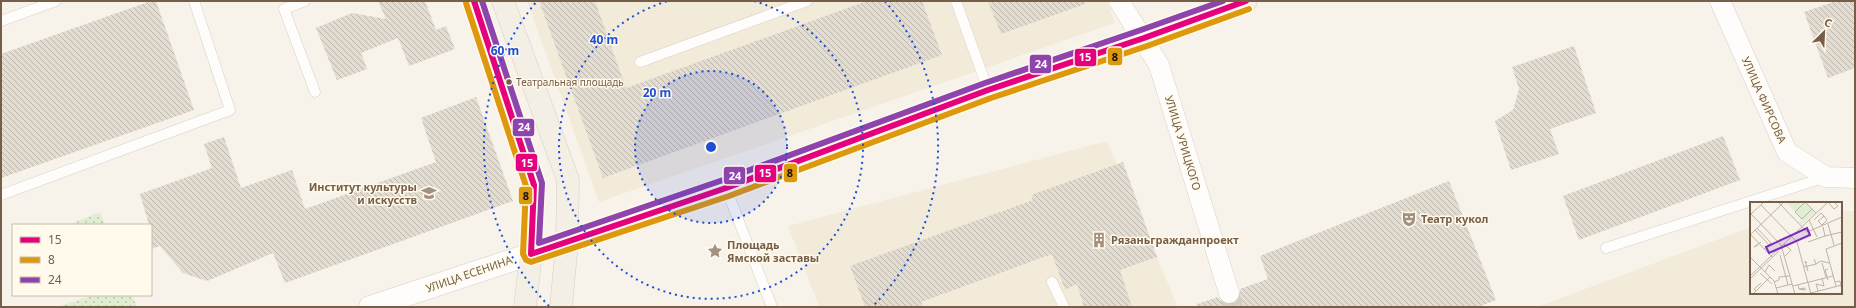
<svg xmlns="http://www.w3.org/2000/svg" width="1856" height="308" viewBox="0 0 1856 308" font-family="'Noto Sans',sans-serif">
<style>
.residential{fill:#f3ebda}
.grass{fill:url(#grass-dots)}
.building{fill:url(#building-back-hatch)}
.lines{fill:none;stroke-linecap:round;stroke-linejoin:round}
.street-tunnel{stroke:#d7cec2;stroke-width:20;stroke-dasharray:20 10;stroke-linecap:butt}
.lane-casing{stroke:#d6d0c8;stroke-width:11}
.street-casing{stroke:#d6d0c8;stroke-width:21}
.secondary-casing{stroke:#d5cfc5;stroke-width:23}
.primary-casing{stroke:#d6cec5;stroke-width:23}
.lane{stroke:#fefdfc;stroke-width:10}
.street{stroke:#fefdfc;stroke-width:20}
.secondary{stroke:#fefdfc;stroke-width:22}
.primary{stroke:#f3efe5;stroke-width:22}
.bus-1-casing{stroke:#fffaeb;stroke-width:9}
.bus-2-casing{stroke:#fffaeb;stroke-width:9}
.bus-3-casing{stroke:#fffaeb;stroke-width:9}
.bus-1{stroke:#e5007d;stroke-width:6}
.bus-2{stroke:#dd980e;stroke-width:6}
.bus-3{stroke:#8e44ad;stroke-width:6}
.ring{fill:none;stroke:#1d4ed8;stroke-width:2;stroke-dasharray:2 4}
.bus-dot{fill:#765e48;stroke:#fffaeb;stroke-width:1.5}
.labels{text-anchor:middle;stroke-width:3;stroke-linejoin:round;paint-order:stroke}
.bus-label{font-size:10px;fill:#765e48;stroke:#fffaeb;text-anchor:start}
.street-label{font-size:11px;fill:#765e48;stroke:#fffaeb}
.poi-label{font-size:11px;font-weight:bold;fill:#765e48;stroke:#fffaeb;text-anchor:start}
.inset-road{fill:none;stroke:#bfb3a4;stroke-width:1}
.view{fill:#7b2cbf;fill-opacity:0.15;stroke:#7b2cbf;stroke-width:2}
.inset-edge{fill:none;stroke:#765e48;stroke-width:2}
.centre{fill:#1d4ed8;stroke:#fffaeb;stroke-width:2}
.ring-label{font-size:12px;text-anchor:middle;font-weight:bold;fill:#1d4ed8;stroke:#fffaeb;stroke-width:3;stroke-linejoin:round;paint-order:stroke}
.line-badge{stroke:#fffaeb;stroke-width:1.5}
.badge-label{font-size:11px;text-anchor:middle;font-weight:bold;fill:#fff}
.pale-badge-label{font-size:11px;text-anchor:middle;font-weight:bold;fill:#111}
</style>
<defs>
<pattern id="grass-dots" width="8" height="8" patternUnits="userSpaceOnUse"><rect width="8" height="8" fill="#e0efd4"/><path d="M2 2h.1M6 6h.1" fill="none" stroke="#bac5ae" stroke-width="1.8" stroke-linecap="round"/></pattern>
<pattern id="building-back-hatch" width="6" height="6" patternUnits="userSpaceOnUse"><rect width="6" height="6" fill="#e3dcd1"/><path d="M-1 5l2 2M0 0l6 6M5-1l2 2" fill="none" stroke="#bdb6ac"/></pattern>
</defs>
<rect width="100%" height="100%" fill="#f7f3ea"/>
<path class="residential" d="M 527,1 L 1107,1 L 1115,23 L 599,202 Z
M 1107,141 L 1178,307 L 819,307 L 788,226 Z
M 1841,211 L 1855,211 L 1855,307 L 1537,307 L 1751,227 L 1751,293 L 1841,293 Z"/>
<path class="grass" d="M 100,212 L 105,225 L 68,225 Z
M 93,295 L 132,295 L 137,307 L 57,307 Z"/>
<path class="building" d="M 151,1 L 156,1 L 194,110 L 1,178 L 1,54 Z
M 378,1 L 425,1 L 436,30 L 446,26 L 455,49 L 409,66 L 398,38 L 361,53 L 367,69 L 337,80 L 316,28 L 352,13 L 386,19 Z
M 539,1 L 595,1 L 626,88 L 867,1 L 922,1 L 942,55 L 603,178 Z
M 988,1 L 1084,1 L 1085,4 L 1001,34 Z
M 1836,1 L 1855,1 L 1855,68 L 1828,78 L 1804,12 Z
M 1574,46 L 1596,113 L 1550,129 L 1559,154 L 1511,170 L 1495,121 L 1513,110 L 1519,89 L 1512,67 Z
M 476,97 L 513,201 L 285,283 L 273,253 L 207,281 L 183,273 L 160,246 L 151,249 L 151,225 L 149,225 L 140,194 L 212,168 L 204,144 L 224,137 L 241,188 L 292,170 L 305,209 L 436,162 L 421,118 Z
M 1723,136 L 1740,180 L 1579,240 L 1563,196 Z
M 1123,162 L 1157,257 L 1120,270 L 1132,307 L 1084,307 L 1077,284 L 1065,290 L 1052,254 L 921,302 L 923,307 L 865,307 L 850,266 L 1033,200 L 1031,195 Z
M 1449,181 L 1496,300 L 1478,307 L 1198,307 L 1197,304 L 1218,297 L 1221,302 L 1226,304 L 1233,304 L 1237,301 L 1240,296 L 1240,289 L 1268,279 L 1260,256 Z"/>
<g class="lines">
<path class="street-tunnel" d="M 1229,293 L 1233,307"/>
<g class="lane-casing">
<path id="lane" d="M 305,1 L 284,9 L 315,92
M 956,1 L 988,90
M 1,21 L 56,1
M 640,62 L 807,1
M 726,188 L 772,307
M 1,195 L 230,110 L 194,1
M 1606,248 L 1826,177
M 1052,282 L 1064,307"/>
</g>
<g class="street-casing">
<path id="street" d="M 1119,1 L 1159,65 L 1229,293
M 1720,1 L 1787,152 L 1826,177 L 1855,178"/>
</g>
<g class="secondary-casing">
<path id="secondary" d="M 370,307 L 531,254"/>
</g>
<g class="primary-casing">
<path id="primary" d="M 474,1 L 534,185 L 531,254 L 525,307
M 503,1 L 568,180 L 567,243 L 561,307
M 531,254 L 726,188 L 988,90 L 1144,38 L 1246,1"/>
</g>
<use href="#lane" class="lane"/>
<use href="#street" class="street"/>
<use href="#secondary" class="secondary"/>
<use href="#primary" class="primary"/>
<g class="bus-1-casing">
<path id="bus-1" d="M 474,1 L 534,185 L 531,254 L 726,188 L 988,90 L 1144,38 L 1246,1"/>
</g>
<g class="bus-2-casing">
<path id="bus-2" d="M 466,3 L 526,186 L 523,254 L 526,260 L 531,262 L 729,196 L 991,98 L 1147,46 L 1249,9"/>
</g>
<g class="bus-3-casing">
<path id="bus-3" d="M 482,1 L 542,183 L 539,243 L 723,180 L 985,83 L 1141,30 L 1223,1"/>
</g>
<use href="#bus-1" class="bus-1"/>
<use href="#bus-2" class="bus-2"/>
<use href="#bus-3" class="bus-3"/>
</g>
<circle cx="711" cy="147" r="76" fill="#1d4ed8" fill-opacity=".12"/>
<g class="ring">
<circle cx="711" cy="147" r="76"/>
<path d="M754 1A152 152 0 1 1 668 1"/>
<path d="M549 306A227 227 0 0 1 537 1M885 1A227 227 0 0 1 873 306"/>
</g>
<defs>
<g id="university-bare" transform="scale(1.2)"><path d="M0-5L7-2L0 1L-7-2ZM-4 1L0 2.5L4 1V4Q0 6-4 4Z" fill="#a39281" stroke="#fffaeb" stroke-width="2.5" paint-order="stroke"/></g>
<g id="theatre-bare" transform="scale(1.2)"><path d="M-5-5.5Q0-4 5-5.5V0Q5 5 0 6Q-5 5-5 0ZM-3.3-2.5H-1v1.5H-3.3ZM1-2.5H3.3v1.5H1ZM-2.8 1Q0 5.5 2.8 1Z" fill="#a39281" stroke="#fffaeb" stroke-width="2.5" paint-order="stroke"/></g>
<g id="building-bare" transform="scale(1.2)"><path d="M-4-6H4V6H1V3H-1V6H-4ZM-2.5-4.3h1.7v1.8h-1.7ZM.8-4.3h1.7v1.8H.8ZM-2.5-1h1.7V.8h-1.7ZM.8-1h1.7V.8H.8Z" fill="#a39281" stroke="#fffaeb" stroke-width="2.5" paint-order="stroke"/></g>
<g id="sight-bare" transform="scale(1.2)"><path d="M0-6L1.8-2.2L6-1.7L2.9 1.2L3.7 5.4L0 3.3L-3.7 5.4L-2.9 1.2L-6-1.7L-1.8-2.2Z" fill="#a39281" stroke="#fffaeb" stroke-width="2.5" paint-order="stroke"/></g>
</defs>
<g fill-rule="evenodd">
<use href="#university-bare" x="429" y="193"/>
<use href="#theatre-bare" x="1409" y="219"/>
<use href="#building-bare" x="1099" y="240"/>
<use href="#sight-bare" x="715" y="251"/>
</g>
<circle class="bus-dot" cx="509" cy="82" r="3.5"/>
<g class="labels">
<g class="bus-label">
<text x="516" y="86">Театральная площадь</text>
</g>
<g class="street-label">
<text transform="translate(1764 100) rotate(66)" y="4">УЛИЦА ФИРСОВА</text>
<text transform="translate(1183 143) rotate(73)" y="4">УЛИЦА УРИЦКОГО</text>
<text transform="translate(469 274) rotate(-19)" y="4">УЛИЦА ЕСЕНИНА</text>
</g>
<g class="poi-label">
<text x="417" y="191" text-anchor="end">Институт культуры<tspan x="417" dy="13">и искусств</tspan></text>
<text x="1421" y="223">Театр кукол</text>
<text x="1111" y="244">Рязаньгражданпроект</text>
<text x="727" y="249">Площадь<tspan x="727" dy="13">Ямской заставы</tspan></text>
</g>
</g>
<g transform="translate(1750 202)">
<rect width="92" height="92" fill="#f7f3ea"/>
<path d="M 36,0 L 49,0 L 51,3 L 49,0 L 52,3 L 55,0 L 65,11 L 51,23 L 49,21 L 52,18 Z" fill="#e0efd4"/>
<path class="inset-road" d="M 28,0 L 57,30 L 92,15M 55,0 L 45,10 L 52,17 L 62,7M 55,0 L 66,11M 78,0 L 84,7 L 88,4 L 84,0M 11,3 L 46,39M 0,11 L 31,43 L 45,92M 1,12 L 14,0M 59,18 L 67,35M 64,18 L 71,11 L 74,14 L 68,19 L 73,24M 78,22 L 84,43M 72,23 L 77,18 L 74,14M 7,26 L 21,41 L 14,47M 5,28 L 19,43M 0,32 L 22,55M 0,33 L 34,0M 75,34 L 92,30M 47,40 L 61,92M 58,40 L 75,34 L 73,25M 34,42 L 41,48 L 35,54M 8,43 L 4,45 L 11,40M 30,53 L 38,83M 0,55 L 24,79 L 28,92M 57,61 L 55,59 L 58,69M 72,61 L 76,75M 66,62 L 71,59 L 79,61M 54,65 L 66,62 L 64,57M 15,70 L 19,63 L 25,69M 10,71 L 22,82M 0,74 L 78,0M 0,77 L 29,49M 78,78 L 75,68 L 78,67M 24,80 L 29,78 L 29,75 L 39,74M 85,80 L 90,79 L 92,88M 48,83 L 49,87 L 55,88 L 55,86 L 49,87M 43,84 L 83,74M 86,84 L 76,47 L 92,41M 26,86 L 42,82M 6,89 L 4,87 L 11,81M 68,89 L 66,82 L 74,84 L 72,76M 3,92 L 20,75M 57,92 L 92,83"/>
<path class="view" d="M 57,26 L 60,33 L 19,51 L 16,45 Z"/>
<rect width="92" height="92" class="inset-edge"/>
</g>
<circle cx="711" cy="147" r="6" class="centre"/>
<g class="ring-label">
<text x="604" y="44">40 m</text>
<text x="505" y="55">60 m</text>
<text x="657" y="97">20 m</text>
</g>
<g class="line-badge">
<rect x="1107" y="47" width="16" height="19" rx="4" fill="#dd980e"/>
<rect x="1074" y="48" width="23" height="19" rx="4" fill="#e5007d"/>
<rect x="1029" y="54" width="23" height="20" rx="4" fill="#8e44ad"/>
<rect x="512" y="118" width="23" height="19" rx="4" fill="#8e44ad"/>
<rect x="515" y="153" width="23" height="19" rx="4" fill="#e5007d"/>
<rect x="783" y="163" width="15" height="20" rx="4" fill="#dd980e"/>
<rect x="754" y="164" width="23" height="19" rx="4" fill="#e5007d"/>
<rect x="723" y="166" width="23" height="19" rx="4" fill="#8e44ad"/>
<rect x="518" y="186" width="15" height="19" rx="4" fill="#dd980e"/>
</g>
<g class="badge-label">
<text x="1085" y="61">15</text>
<text x="1041" y="68">24</text>
<text x="524" y="131">24</text>
<text x="527" y="167">15</text>
<text x="765" y="177">15</text>
<text x="735" y="180">24</text>
</g>
<g class="pale-badge-label">
<text x="1115" y="61">8</text>
<text x="790" y="177">8</text>
<text x="526" y="200">8</text>
</g>
<rect width="1856" height="308" fill="none" stroke="#765e48" stroke-width="4"/>
<rect x="12" y="224" width="140" height="72" fill="#fffaeb" stroke="#c8bcaa"/>
<rect x="20" y="237" width="20" height="6" fill="#e5007d" stroke="#c8bcaa"/>
<text x="48" y="244" font-size="12" fill="#765e48">15</text>
<rect x="20" y="257" width="20" height="6" fill="#dd980e" stroke="#c8bcaa"/>
<text x="48" y="264" font-size="12" fill="#765e48">8</text>
<rect x="20" y="277" width="20" height="6" fill="#8e44ad" stroke="#c8bcaa"/>
<text x="48" y="284" font-size="12" fill="#765e48">24</text>
<g transform="translate(1824 32) rotate(24)" stroke="#fffaeb" stroke-width="3" paint-order="stroke">
<path d="M0-3L7 15L0 10L-7 15Z" fill="#765e48"/>
<text y="-6" font-size="11" font-weight="bold" text-anchor="middle" fill="#765e48">С</text>
</g>
</svg>
